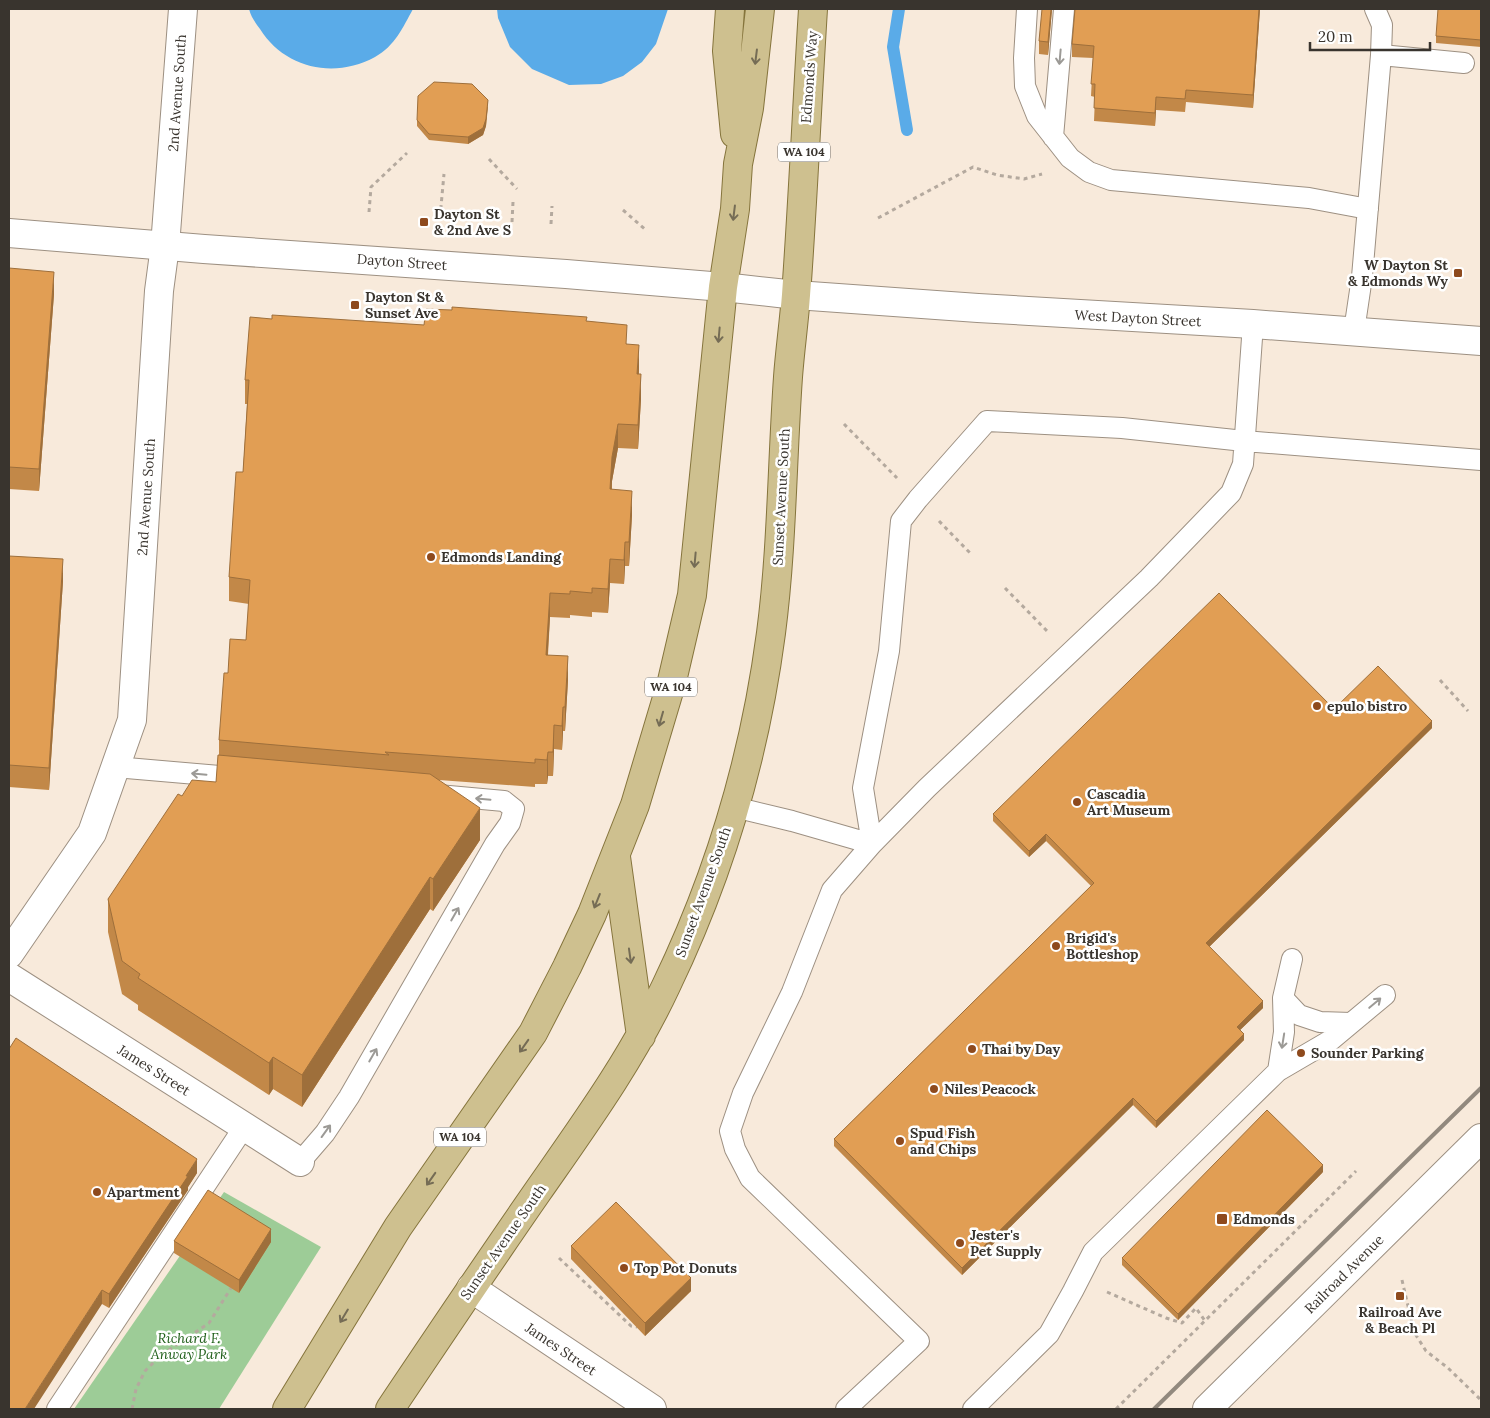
<svg xmlns="http://www.w3.org/2000/svg" width="1490" height="1418" viewBox="0 0 1490 1418" font-family="Lora,serif">
<style>
.green{fill:#9dcc97}
.water{fill:#5aabe8}
.lines{fill:none;stroke-linecap:round;stroke-linejoin:round}
.stream{stroke:#5aabe8;stroke-width:12}
.service-casing{stroke:#9d9082;stroke-width:22}
.minor-casing{stroke:#9d9082;stroke-width:30}
.tertiary-casing{stroke:#9d9082;stroke-width:30}
.primary-casing{stroke:#85743c;stroke-width:30}
.path{stroke:#b4a99e;stroke-width:3;stroke-dasharray:4 4;stroke-linecap:butt}
.service{stroke:#fff;stroke-width:20}
.minor{stroke:#fff;stroke-width:28}
.tertiary{stroke:#fff;stroke-width:28}
.primary{stroke:#cec08f;stroke-width:28}
.rail{stroke:#92897e;stroke-width:4}
.wall{fill:#c28848}
.shaded-wall{fill:#9e6f3b}
.building{fill:#e19e54;stroke:#9e6f3b}
.oneway{stroke:#756c55}
.oneway2{stroke:#9c9a96}
.poi-dot{fill:#8e4a1d;stroke:#fff;stroke-width:2}
.labels{text-anchor:middle;stroke-width:5;stroke-linejoin:round;paint-order:stroke}
.shield{fill:#fff;stroke:#74716d;stroke-width:1}
.shield-label{font-size:12px;font-weight:bold;fill:#39342e}
.street-label{font-size:14px;fill:#39342e;stroke:#fff}
.poi-label{font-size:14px;font-weight:bold;fill:#39342e;stroke:#fff;text-anchor:start}
.park-label{font-size:14px;font-style:italic;fill:#22611c;stroke:#fff}
</style>
<rect width="100%" height="100%" fill="#f8eadb"/>
<path class="green" d="M 224,1192 L 321,1247 L 219,1409 L 74,1409 Z"/>
<path class="water" d="M 249,9 L 413,9 C 403,27 395,46 375,57 C 335,79 285,69 260,29 C 255,22 251,17 249,9 Z
M 497,9 L 668,9 L 656,44 L 642,62 L 623,76 L 601,84 L 569,85 L 532,69 L 510,47 L 498,18 Z"/>
<g class="lines">
<path class="stream" d="M 899,9 L 893,47 L 907,130"/>
<g class="service-casing">
<path id="service" d="M 1027,9 L 1024,58 L 1025,86 L 1037,116 L 1070,158 L 1089,172 L 1111,180 L 1309,198 L 1368,209
M 1381,55 L 1464,63
M 1053,137 L 1064,9
M 1354,331 L 1362,277 L 1381,55 L 1382,25 L 1375,9
M 115,767 L 243,778
M 734,807 L 792,821 L 872,844 L 863,788 L 889,651 L 901,521 L 918,499 L 987,421 L 1122,428 L 1244,441 L 1481,460
M 1283,998 L 1299,1015 L 1320,1022 L 1351,1023
M 1278,1071 L 1284,1032 L 1283,998 L 1292,959
M 300,1162 L 325,1133 L 349,1097 L 495,844 L 510,823 L 514,809 L 504,801 L 438,795
M 57,1409 L 244,1127
M 846,1409 L 919,1341 L 750,1178 L 735,1149 L 730,1131 L 743,1093 L 792,992 L 832,890 L 872,844 L 927,788 L 1149,578 L 1231,493 L 1243,464 L 1253,324
M 973,1409 L 1049,1334 L 1073,1291 L 1093,1252 L 1278,1071 L 1331,1040 L 1385,995"/>
</g>
<g class="minor-casing">
<path id="minor" d="M 9,954 L 92,833 L 132,720 L 159,291 L 165,246 L 183,9
M 9,977 L 300,1162
M 471,1288 L 652,1409"/>
</g>
<g class="tertiary-casing">
<path id="tertiary" d="M 9,233 L 204,249 L 566,274 L 723,287 L 796,295 L 978,308 L 1253,324 L 1481,341
M 1207,1409 L 1481,1138"/>
</g>
<g class="primary-casing">
<path id="primary" d="M 730,9 L 727,51 L 735,134
M 616,857 L 641,1036
M 287,1409 L 398,1227 L 533,1033 L 567,967 L 592,914 L 635,805 L 672,681 L 692,595 L 723,287 L 735,209 L 738,164 L 749,108 L 760,9
M 390,1409 C 439,1336 488,1263 538,1191 C 584,1125 632,1059 666,986 C 719,876 755,755 771,633 C 782,549 782,463 788,377 C 790,350 794,322 796,295 C 803,200 807,104 813,9"/>
</g>
<path class="path" d="M 489,159 L 517,189
M 623,210 L 647,231
M 369,212 L 371,187 L 407,153
M 440,217 L 444,174
M 878,218 L 973,167 L 997,175 L 1024,179 L 1042,174
M 512,222 L 513,202
M 551,224 L 552,206
M 844,424 L 897,478
M 939,521 L 972,555
M 1005,588 L 1047,631
M 1440,680 L 1468,711
M 559,1258 L 631,1326 L 637,1327
M 1402,1280 L 1414,1332 L 1426,1351 L 1448,1368 L 1481,1400
M 1107,1292 L 1166,1318 L 1182,1323 L 1196,1308 L 1205,1321
M 132,1409 L 136,1389 L 145,1371 L 160,1356 L 209,1323 L 231,1288
M 1116,1409 L 1356,1171"/>
<use href="#service" class="service"/>
<use href="#minor" class="minor"/>
<use href="#tertiary" class="tertiary"/>
<use href="#primary" class="primary"/>
<path class="rail" d="M 1154,1409 L 1481,1088"/>
</g>
<path class="wall" d="M 1052,9 L 1048,55 L 1039,54 L 1039,41 Z
M 1075,9 L 1260,9 L 1253,108 L 1186,102 L 1185,112 L 1156,110 L 1155,126 L 1094,121 L 1095,97 L 1091,96 L 1093,58 L 1072,57 L 1072,44 Z
M 1481,9 L 1481,47 L 1436,43 L 1436,36 Z
M 488,107 L 486,126 L 483,135 L 468,144 L 429,140 L 417,126 L 417,120 Z
M 9,268 L 54,294 L 39,491 L 9,489 Z
M 272,319 L 424,325 L 587,321 L 627,344 L 639,369 L 639,374 L 641,399 L 638,449 L 618,448 L 612,481 L 612,489 L 632,515 L 629,566 L 625,566 L 624,584 L 610,583 L 608,613 L 592,612 L 592,617 L 570,615 L 570,618 L 550,617 L 548,655 L 568,680 L 565,731 L 563,731 L 562,750 L 554,749 L 553,776 L 548,776 L 547,784 L 535,784 L 535,787 L 439,780 L 480,840 L 433,911 L 430,909 L 302,1107 L 273,1089 L 269,1095 L 138,1010 L 138,1005 L 122,994 L 108,932 L 108,899 L 182,796 L 216,782 L 219,755 L 219,740 L 228,673 L 246,640 L 249,604 L 229,601 L 229,577 L 243,472 L 247,404 L 245,404 L 245,380 Z
M 9,556 L 63,581 L 49,790 L 9,787 Z
M 1334,709 L 1432,728 L 1209,947 L 1263,1008 L 1240,1030 L 1244,1040 L 1156,1128 L 1133,1105 L 962,1275 L 834,1146 L 834,1139 L 1091,886 L 1046,841 L 1029,857 L 993,821 L 993,814 Z
M 9,1049 L 197,1173 L 188,1187 L 188,1190 L 109,1308 L 102,1304 Z
M 1323,1172 L 1178,1320 L 1122,1265 L 1122,1258 Z
M 174,1241 L 271,1242 L 239,1293 L 174,1253 Z
M 571,1246 L 691,1291 L 645,1336 L 571,1259 Z"/>
<path class="shaded-wall" d="M 1051,9 L 1052,9 L 1048,55 L 1048,42 Z
M 1259,9 L 1260,9 L 1253,108 L 1253,95 Z
M 1156,97 L 1156,110 L 1155,126 L 1155,113 Z
M 488,100 L 486,126 L 483,135 L 468,144 L 468,137 Z
M 54,272 L 54,294 L 39,491 L 39,469 Z
M 639,345 L 639,369 L 637,398 L 637,374 Z
M 641,374 L 641,399 L 638,449 L 638,425 Z
M 618,424 L 618,448 L 612,481 L 610,513 L 610,489 L 612,457 Z
M 632,491 L 632,515 L 629,566 L 629,542 Z
M 625,542 L 625,566 L 624,584 L 624,560 Z
M 63,559 L 63,581 L 49,790 L 49,768 Z
M 610,559 L 610,583 L 608,613 L 608,589 Z
M 550,593 L 550,617 L 546,679 L 546,655 Z
M 568,656 L 568,680 L 565,731 L 565,707 Z
M 563,707 L 563,731 L 562,750 L 562,726 Z
M 1432,721 L 1432,728 L 1206,950 L 1206,943 Z
M 554,725 L 554,749 L 553,776 L 553,752 Z
M 548,752 L 548,776 L 547,784 L 547,760 Z
M 480,808 L 480,840 L 433,911 L 433,879 Z
M 1046,834 L 1046,841 L 1029,857 L 1029,851 Z
M 430,877 L 430,909 L 302,1107 L 302,1075 Z
M 1263,1001 L 1263,1008 L 1237,1033 L 1237,1027 Z
M 1244,1034 L 1244,1040 L 1156,1128 L 1156,1121 Z
M 273,1057 L 273,1089 L 269,1095 L 269,1063 Z
M 1133,1098 L 1133,1105 L 962,1275 L 962,1268 Z
M 197,1159 L 197,1173 L 188,1187 L 188,1190 L 109,1308 L 109,1294 Z
M 1323,1165 L 1323,1172 L 1178,1320 L 1178,1314 Z
M 271,1229 L 271,1242 L 239,1293 L 239,1280 Z
M 691,1278 L 691,1291 L 645,1336 L 645,1323 Z
M 102,1290 L 102,1304 L 34,1409 L 25,1409 Z"/>
<path class="building" d="M 1042,9 L 1051,9 L 1048,42 L 1039,41 Z
M 1075,9 L 1259,9 L 1253,95 L 1186,90 L 1185,99 L 1156,97 L 1155,113 L 1094,108 L 1095,84 L 1091,84 L 1094,46 L 1072,44 Z
M 1438,9 L 1481,9 L 1481,40 L 1436,36 Z
M 434,82 L 472,84 L 488,100 L 486,119 L 483,128 L 468,137 L 429,134 L 417,120 L 418,96 Z
M 9,268 L 54,272 L 39,469 L 9,467 Z
M 452,307 L 587,317 L 586,321 L 627,325 L 626,344 L 639,345 L 637,374 L 641,374 L 638,425 L 618,424 L 612,457 L 610,489 L 632,491 L 629,542 L 625,542 L 624,560 L 610,559 L 608,589 L 592,588 L 592,593 L 570,591 L 570,594 L 550,593 L 546,655 L 568,656 L 565,707 L 563,707 L 562,726 L 554,725 L 553,752 L 548,752 L 547,760 L 535,759 L 535,763 L 385,752 L 389,755 L 219,740 L 224,673 L 228,673 L 230,639 L 246,640 L 250,580 L 229,577 L 236,472 L 243,472 L 249,380 L 245,380 L 250,317 L 272,319 L 272,315 L 424,325 L 426,309 L 452,310 Z
M 9,556 L 63,559 L 49,768 L 9,765 Z
M 1219,593 L 1334,709 L 1378,666 L 1432,721 L 1206,943 L 1263,1001 L 1237,1027 L 1244,1034 L 1156,1121 L 1133,1098 L 962,1268 L 834,1139 L 1094,883 L 1046,834 L 1029,851 L 993,814 Z
M 218,755 L 430,774 L 480,808 L 433,879 L 430,877 L 302,1075 L 273,1057 L 269,1063 L 138,978 L 140,974 L 122,961 L 108,899 L 178,794 L 182,796 L 192,780 L 216,782 Z
M 16,1038 L 197,1159 L 186,1176 L 188,1176 L 109,1294 L 102,1290 L 25,1409 L 9,1409 L 9,1049 Z
M 1267,1110 L 1323,1165 L 1178,1314 L 1122,1258 Z
M 208,1190 L 271,1229 L 239,1280 L 174,1241 Z
M 616,1202 L 691,1278 L 645,1323 L 571,1246 Z"/>
<defs><path id="oneway-shaft" d="M-6 0H5M1.5-3L5.5 0L1.5 3" fill="none" stroke-width="1.6" stroke-linecap="round" stroke-linejoin="round" transform="scale(1.25)"/></defs>
<g class="oneway">
<use href="#oneway-shaft" transform="translate(756 57) rotate(97)"/>
<use href="#oneway-shaft" transform="translate(734 213) rotate(97)"/>
<use href="#oneway-shaft" transform="translate(719 335) rotate(95)"/>
<use href="#oneway-shaft" transform="translate(695 560) rotate(95)"/>
<use href="#oneway-shaft" transform="translate(661 719) rotate(106)"/>
<use href="#oneway-shaft" transform="translate(597 901) rotate(112)"/>
<use href="#oneway-shaft" transform="translate(630 956) rotate(82)"/>
<use href="#oneway-shaft" transform="translate(524 1046) rotate(125)"/>
<use href="#oneway-shaft" transform="translate(431 1179) rotate(125)"/>
<use href="#oneway-shaft" transform="translate(344 1316) rotate(121)"/>
</g>
<g class="oneway2">
<use href="#oneway-shaft" transform="translate(1060 57) rotate(95)"/>
<use href="#oneway-shaft" transform="translate(199 774) rotate(-175)"/>
<use href="#oneway-shaft" transform="translate(483 799) rotate(-175)"/>
<use href="#oneway-shaft" transform="translate(455 914) rotate(-60)"/>
<use href="#oneway-shaft" transform="translate(1375 1003) rotate(-40)"/>
<use href="#oneway-shaft" transform="translate(1283 1041) rotate(99)"/>
<use href="#oneway-shaft" transform="translate(373 1055) rotate(-60)"/>
<use href="#oneway-shaft" transform="translate(326 1131) rotate(-54)"/>
</g>
<g class="poi-dot">
<rect x="419" y="217" width="10" height="10" rx="2.5"/>
<rect x="1453" y="268" width="10" height="10" rx="2.5"/>
<rect x="350" y="300" width="10" height="10" rx="2.5"/>
<circle cx="431" cy="557" r="5"/>
<circle cx="1317" cy="706" r="5"/>
<circle cx="1077" cy="802" r="5"/>
<circle cx="1056" cy="946" r="5"/>
<circle cx="972" cy="1049" r="5"/>
<circle cx="1301" cy="1053" r="5"/>
<circle cx="934" cy="1089" r="5"/>
<circle cx="900" cy="1141" r="5"/>
<circle cx="97" cy="1192" r="5"/>
<rect x="1216" y="1213" width="12" height="12" rx="2.5"/>
<circle cx="960" cy="1243" r="5"/>
<circle cx="624" cy="1268" r="5"/>
<rect x="1395" y="1291" width="10" height="10" rx="2.5"/>
</g>
<g class="labels">
<g class="shield">
<rect x="778" y="142.5" width="52" height="19" rx="4"/>
<rect x="645" y="677.5" width="52" height="19" rx="4"/>
<rect x="434" y="1127.5" width="52" height="19" rx="4"/>
</g>
<g class="shield-label">
<text x="804" y="156">WA 104</text>
<text x="671" y="691">WA 104</text>
<text x="460" y="1141">WA 104</text>
</g>
<g class="street-label">
<text transform="translate(809 77) rotate(-86)" y="5">Edmonds Way</text>
<text transform="translate(177 93) rotate(-86)" y="5">2nd Avenue South</text>
<text transform="translate(402 262) rotate(4)" y="5">Dayton Street</text>
<text transform="translate(1138 318) rotate(3)" y="5">West Dayton Street</text>
<text transform="translate(146 497) rotate(-86)" y="5">2nd Avenue South</text>
<text transform="translate(781 497) rotate(-87)" y="5">Sunset Avenue South</text>
<text transform="translate(703 892) rotate(-70)" y="5">Sunset Avenue South</text>
<text transform="translate(154 1070) rotate(32)" y="5">James Street</text>
<text transform="translate(503 1242) rotate(-55)" y="5">Sunset Avenue South</text>
<text transform="translate(1344 1274) rotate(-45)" y="5">Railroad Avenue</text>
<text transform="translate(561 1349) rotate(34)" y="5">James Street</text>
</g>
<g class="poi-label">
<text x="434" y="219">Dayton St<tspan x="434" dy="16">&amp; 2nd Ave S</tspan></text>
<text x="1448" y="270" text-anchor="end">W Dayton St<tspan x="1448" dy="16">&amp; Edmonds Wy</tspan></text>
<text x="365" y="302">Dayton St &amp;<tspan x="365" dy="16">Sunset Ave</tspan></text>
<text x="441" y="562">Edmonds Landing</text>
<text x="1327" y="711">epulo bistro</text>
<text x="1087" y="799">Cascadia<tspan x="1087" dy="16">Art Museum</tspan></text>
<text x="1066" y="943">Brigid's<tspan x="1066" dy="16">Bottleshop</tspan></text>
<text x="982" y="1054">Thai by Day</text>
<text x="1311" y="1058">Sounder Parking</text>
<text x="944" y="1094">Niles Peacock</text>
<text x="910" y="1138">Spud Fish<tspan x="910" dy="16">and Chips</tspan></text>
<text x="107" y="1197">Apartment</text>
<text x="1233" y="1224">Edmonds</text>
<text x="970" y="1240">Jester's<tspan x="970" dy="16">Pet Supply</tspan></text>
<text x="634" y="1273">Top Pot Donuts</text>
<text x="1400" y="1317" text-anchor="middle">Railroad Ave<tspan x="1400" dy="16">&amp; Beach Pl</tspan></text>
</g>
<g class="park-label">
<text x="189" y="1343">Richard F.<tspan x="189" dy="16">Anway Park</tspan></text>
</g>
</g>
<rect width="1490" height="1418" fill="none" stroke="#39342e" stroke-width="20"/>
<path d="M1310 42v8h120v-8" fill="none" stroke="#39342e" stroke-width="2.5"/>
<text x="1318" y="42" font-size="15" fill="#39342e" stroke="#ffffff" stroke-width="4" paint-order="stroke">20 m</text>
</svg>
